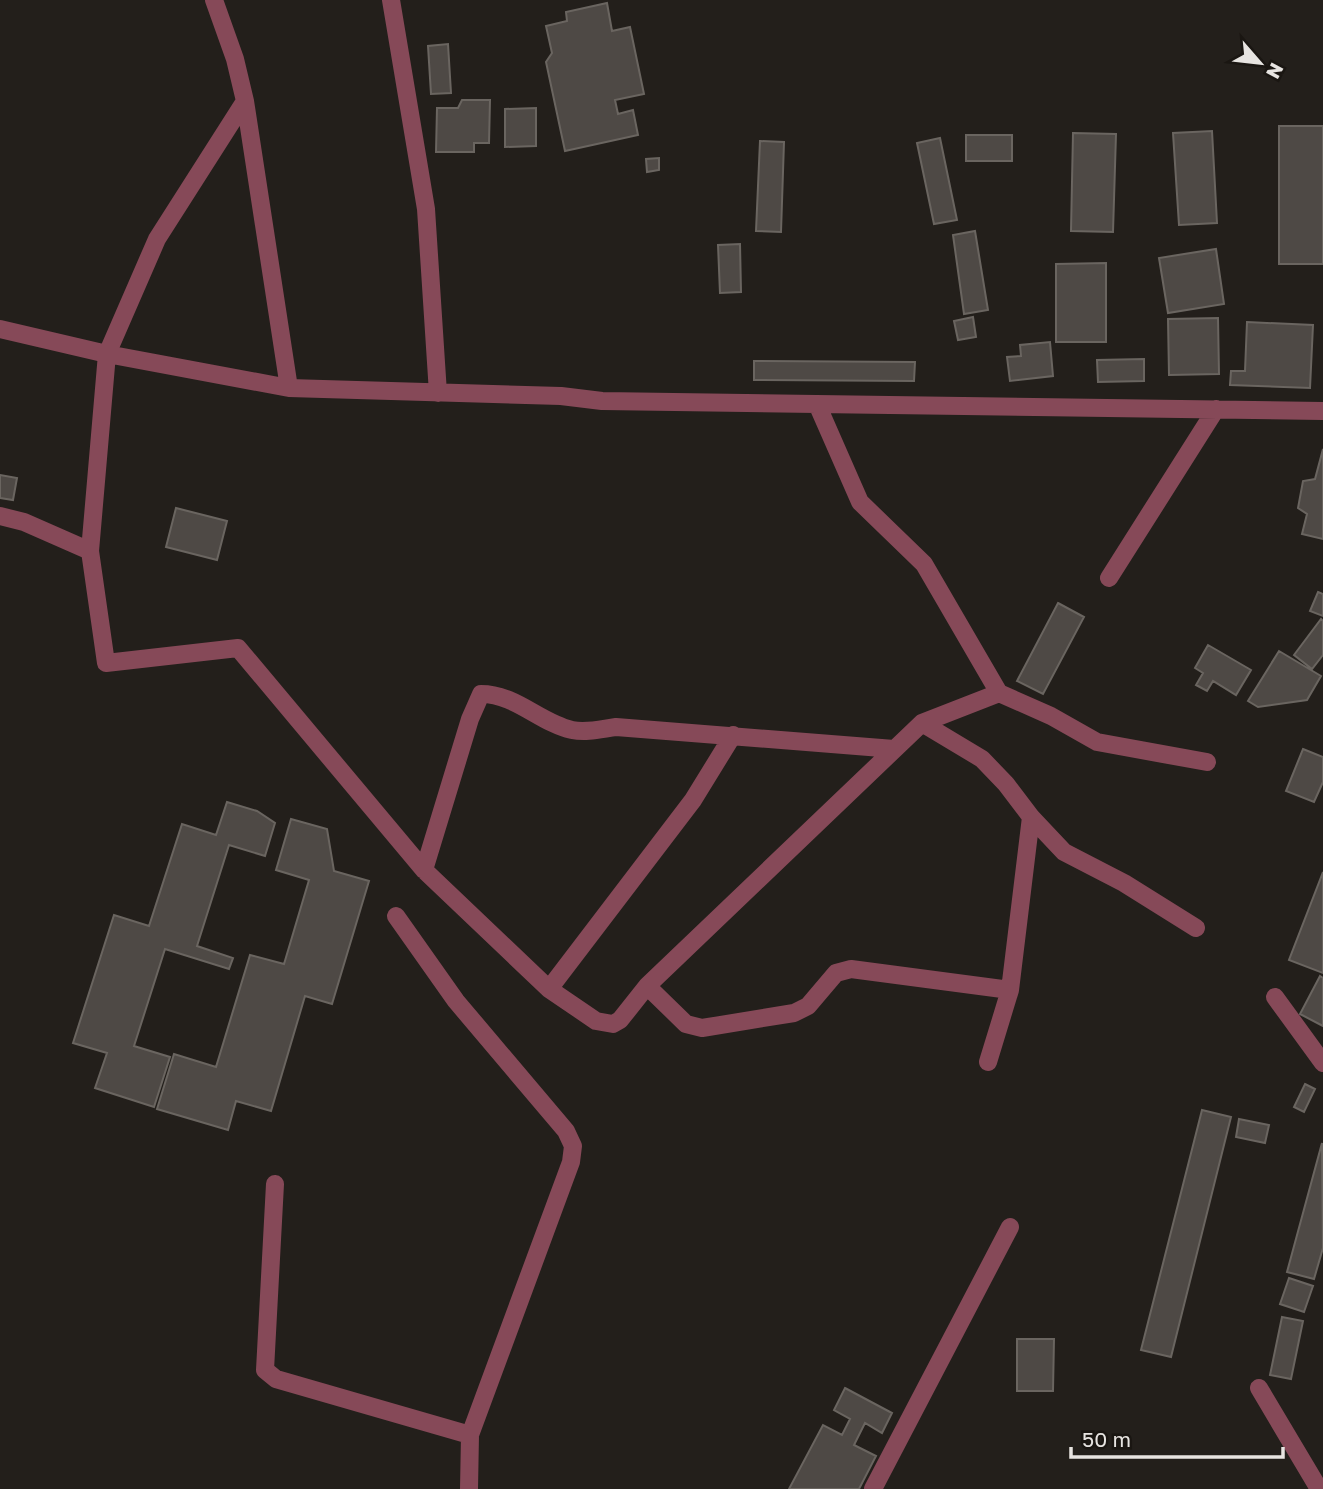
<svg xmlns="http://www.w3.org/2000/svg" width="1323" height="1489" viewBox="0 0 1323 1489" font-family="'Golos Text',sans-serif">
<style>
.building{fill:#4e4945;stroke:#6a6560;stroke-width:2}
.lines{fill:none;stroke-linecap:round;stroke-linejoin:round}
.minor{stroke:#864958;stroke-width:18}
</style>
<rect width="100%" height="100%" fill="#231f1b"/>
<path class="building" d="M 607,3 L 612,31 L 630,27 L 644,94 L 615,100 L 618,114 L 633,110 L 638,135 L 565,151 L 546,62 L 552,53 L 546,26 L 567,21 L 566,12 Z
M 448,44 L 451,93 L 431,94 L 428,46 Z
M 462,100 L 490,100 L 489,143 L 474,143 L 474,152 L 436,152 L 437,108 L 458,108 Z
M 536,108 L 536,146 L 505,147 L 505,109 Z
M 1279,126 L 1323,126 L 1323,264 L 1279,264 Z
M 1212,131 L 1217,223 L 1179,225 L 1173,133 Z
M 1073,133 L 1116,134 L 1113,232 L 1071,231 Z
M 966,135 L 1012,135 L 1012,161 L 966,161 Z
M 940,138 L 957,220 L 934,224 L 917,143 Z
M 760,141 L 784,142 L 781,232 L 756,231 Z
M 659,158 L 659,170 L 647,172 L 646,159 Z
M 975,231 L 988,310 L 964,314 L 953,235 Z
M 740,244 L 741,292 L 720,293 L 718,245 Z
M 1216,249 L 1224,304 L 1168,313 L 1159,258 Z
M 1106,263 L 1106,342 L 1056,342 L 1056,264 Z
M 973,317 L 976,337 L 958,340 L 954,321 Z
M 1218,318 L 1219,374 L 1169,375 L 1168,319 Z
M 1247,322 L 1313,325 L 1310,388 L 1230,385 L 1231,371 L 1245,371 Z
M 1050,342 L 1053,376 L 1010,381 L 1007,357 L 1021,356 L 1020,345 Z
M 1144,359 L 1144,381 L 1098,382 L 1097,360 Z
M 754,361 L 915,362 L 914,381 L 754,380 Z
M 1323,449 L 1323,539 L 1302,534 L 1307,514 L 1298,508 L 1303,481 L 1315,479 Z
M 0,475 L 17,478 L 13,500 L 0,498 Z
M 176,508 L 227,521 L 217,560 L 166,547 Z
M 1318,592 L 1323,594 L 1323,616 L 1310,611 Z
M 1058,603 L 1084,617 L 1043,694 L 1017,681 Z
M 1321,619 L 1323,621 L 1323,655 L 1312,669 L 1294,655 Z
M 1208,645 L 1251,670 L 1236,695 L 1213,681 L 1207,691 L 1196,685 L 1203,673 L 1195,668 Z
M 1279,651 L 1321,676 L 1307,700 L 1258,707 L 1248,701 Z
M 1303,749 L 1323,757 L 1323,782 L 1314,802 L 1286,791 Z
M 227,802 L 257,811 L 275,823 L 265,856 L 229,845 L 197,946 L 233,958 L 229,969 L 165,949 L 134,1046 L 170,1057 L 154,1107 L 95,1088 L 107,1053 L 73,1043 L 114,915 L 149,926 L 182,824 L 216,835 Z
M 291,819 L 327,829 L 334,871 L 369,881 L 332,1004 L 305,996 L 271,1111 L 236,1101 L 228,1130 L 157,1109 L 174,1054 L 216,1067 L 250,955 L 284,964 L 309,880 L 276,870 Z
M 1323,872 L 1323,973 L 1289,960 Z
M 1320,976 L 1323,978 L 1323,1026 L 1300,1014 Z
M 1305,1084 L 1315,1089 L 1304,1112 L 1294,1107 Z
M 1202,1110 L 1231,1117 L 1171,1357 L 1141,1350 Z
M 1239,1119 L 1269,1125 L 1265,1143 L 1236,1137 Z
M 1322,1143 L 1323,1248 L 1314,1279 L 1287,1272 Z
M 1289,1278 L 1313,1286 L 1304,1312 L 1280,1304 Z
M 1282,1317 L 1303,1321 L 1291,1379 L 1270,1375 Z
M 1017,1339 L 1054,1339 L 1053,1391 L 1017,1391 Z
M 845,1388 L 892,1413 L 882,1433 L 865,1423 L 854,1445 L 876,1456 L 859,1489 L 789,1489 L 823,1425 L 842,1435 L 850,1419 L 834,1410 Z"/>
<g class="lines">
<path class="minor" d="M 214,0 L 235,59 L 245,101 L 289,388
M 391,0 L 426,209 L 438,393
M 245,101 L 157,239 L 107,354 L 90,551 L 106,663 L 238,648 L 424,870 L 549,989 L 596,1021 L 613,1024 L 620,1020 L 647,986 L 922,723 L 999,693
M 0,329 L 107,354 L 289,388 L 561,396 L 602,401 L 1323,411
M 817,404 L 860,502 L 924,564 L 999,693 L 1051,716 L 1097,742 L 1207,762
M 0,516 L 24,522 L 90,551
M 1109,578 L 1216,409
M 922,723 L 982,759 L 1006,784 L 1031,817 L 1064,852 L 1124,883 L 1196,928
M 424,870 L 470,719 L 481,694 C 516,694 540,723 572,730 C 587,733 601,729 616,727 L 894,749
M 396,916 L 456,1001 L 566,1131 L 573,1146 L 571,1162 L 470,1435 L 469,1489
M 647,986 L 686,1024 L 702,1028 L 794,1013 L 808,1006 L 836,973 L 851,969 L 1010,990
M 549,989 L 693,800 L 733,735
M 1275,997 L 1323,1063
M 988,1062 L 1010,990 L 1031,817
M 275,1184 L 265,1370 L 276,1379 L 470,1435
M 1259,1388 L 1319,1489
M 873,1489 L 1010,1227"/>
</g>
<g transform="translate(1260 63) rotate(118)" stroke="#1a1612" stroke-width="5" paint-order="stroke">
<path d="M0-5L12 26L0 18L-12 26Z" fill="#e7e4e1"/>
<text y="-10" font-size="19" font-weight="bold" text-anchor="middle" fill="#e7e4e1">N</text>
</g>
<path d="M1071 1447v10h212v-10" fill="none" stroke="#e7e4e1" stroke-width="3.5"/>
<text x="1082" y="1447" font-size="21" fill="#e7e4e1" stroke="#1a1612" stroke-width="5" paint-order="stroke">50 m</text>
</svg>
